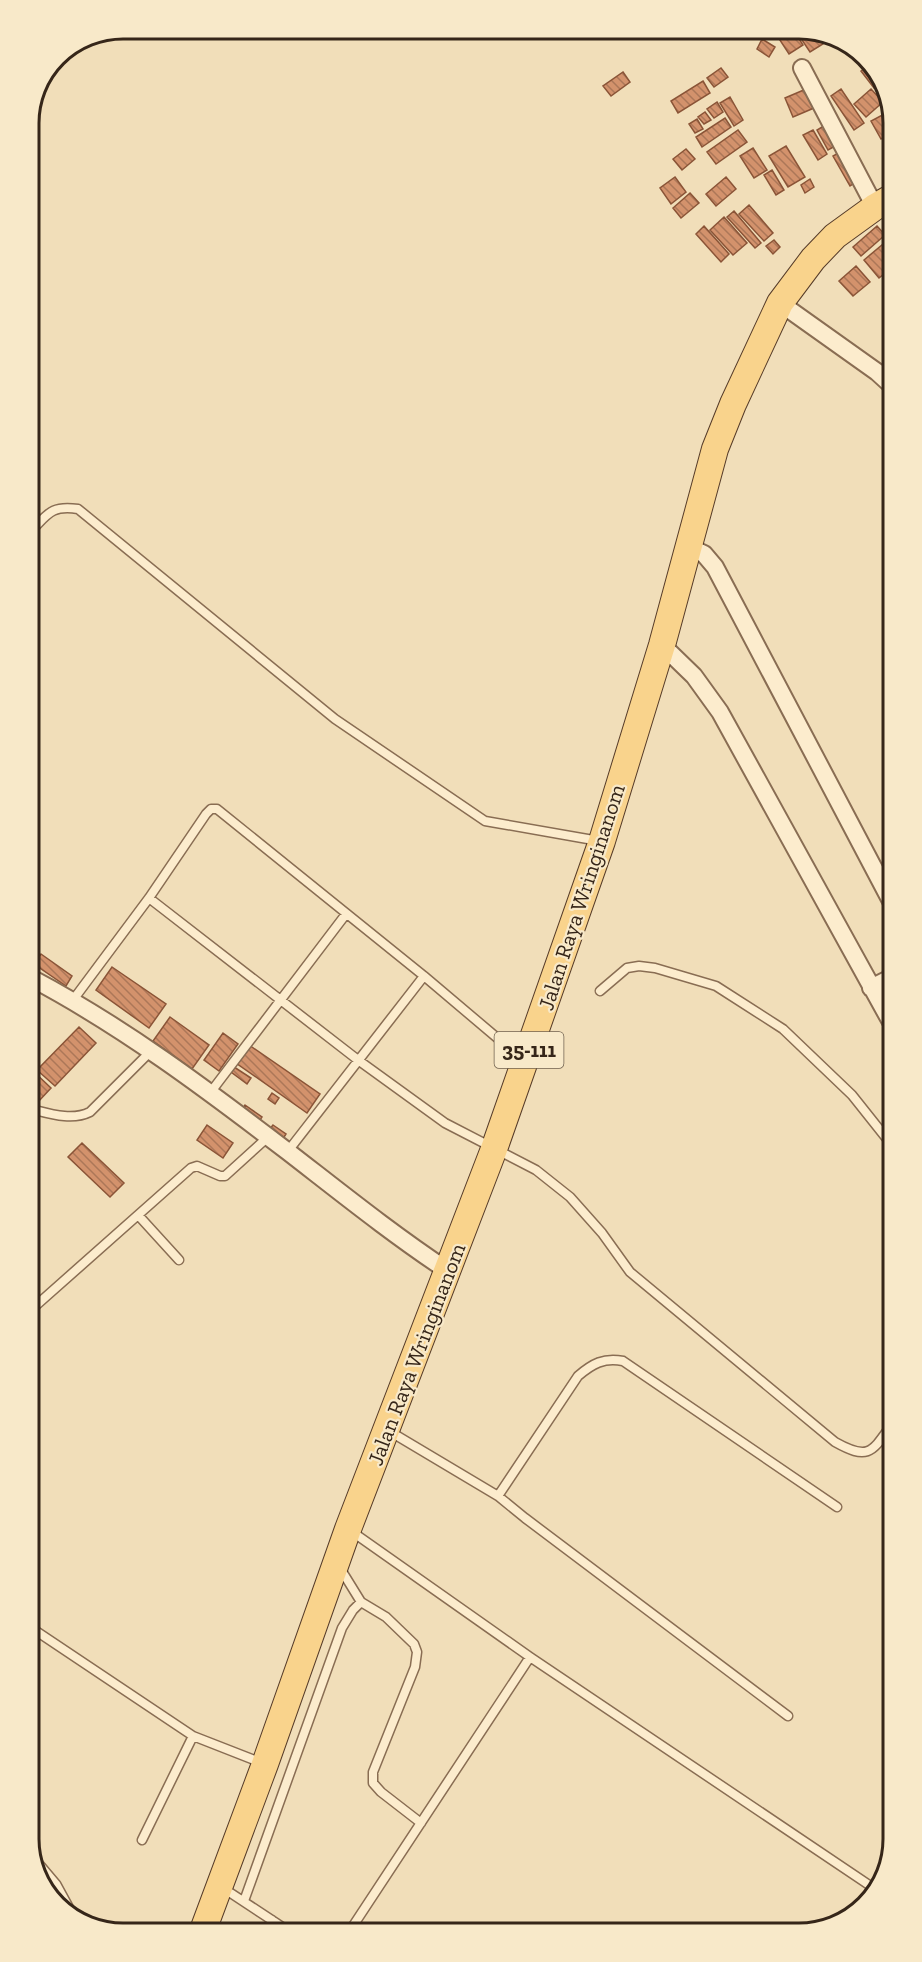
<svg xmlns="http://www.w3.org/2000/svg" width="922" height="1962" viewBox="0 0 922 1962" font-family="'Zilla Slab',serif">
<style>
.building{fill:url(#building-back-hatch);stroke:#8a5437;stroke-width:1.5}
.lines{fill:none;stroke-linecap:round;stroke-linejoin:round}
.lane-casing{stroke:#896d53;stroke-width:11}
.street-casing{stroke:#896d53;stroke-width:20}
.primary-casing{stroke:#563b28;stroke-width:28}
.lane{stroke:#fceccd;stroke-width:8}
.street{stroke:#fceccd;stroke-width:16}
.primary{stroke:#f9d38c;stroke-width:26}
.labels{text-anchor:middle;stroke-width:4.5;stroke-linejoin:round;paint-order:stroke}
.shield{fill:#f8e9c9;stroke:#70604e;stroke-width:1.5}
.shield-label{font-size:21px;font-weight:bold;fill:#362619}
.street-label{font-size:22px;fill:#362619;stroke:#f8e9c9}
.rim{fill:none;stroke:#362619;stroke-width:3}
</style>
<defs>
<pattern id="building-back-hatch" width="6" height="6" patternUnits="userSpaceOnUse" patternTransform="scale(1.5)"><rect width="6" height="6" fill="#d3926c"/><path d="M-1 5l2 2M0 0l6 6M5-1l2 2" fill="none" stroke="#ac7758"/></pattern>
</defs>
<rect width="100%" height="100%" fill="#f1deb9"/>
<path class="building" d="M 777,29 L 793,29 L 803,45 L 789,54 L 774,31 Z
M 810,31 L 821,35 L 826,42 L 810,52 L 800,37 Z
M 762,39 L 775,47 L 769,57 L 757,49 Z
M 868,65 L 881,83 L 874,88 L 861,71 Z
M 721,68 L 728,77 L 714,87 L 707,78 Z
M 623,72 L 630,82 L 611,96 L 603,86 Z
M 703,81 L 710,93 L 678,113 L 671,101 Z
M 806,89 L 814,108 L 793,117 L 785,98 Z
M 841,89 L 864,123 L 854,130 L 831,96 Z
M 871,89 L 883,102 L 866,117 L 854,104 Z
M 730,97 L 743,120 L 734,126 L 720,103 Z
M 717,102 L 723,112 L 714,118 L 707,109 Z
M 705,112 L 711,120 L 704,124 L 698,117 Z
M 888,112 L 888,135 L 881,139 L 871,121 Z
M 725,118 L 731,127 L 702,147 L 696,137 Z
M 697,119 L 703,129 L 695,133 L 689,124 Z
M 827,124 L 839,144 L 828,150 L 817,130 Z
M 738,130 L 747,142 L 716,164 L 707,152 Z
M 813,130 L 827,154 L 818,160 L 803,135 Z
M 786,146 L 805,177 L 788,187 L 769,156 Z
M 753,148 L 767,170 L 754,178 L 740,156 Z
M 686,149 L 695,159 L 682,170 L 673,159 Z
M 842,151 L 859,180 L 850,186 L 833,156 Z
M 772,170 L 784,190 L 776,195 L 764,175 Z
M 675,177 L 686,192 L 671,204 L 660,188 Z
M 726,177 L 736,189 L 716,206 L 706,194 Z
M 810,179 L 814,187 L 805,193 L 801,185 Z
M 690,193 L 699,203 L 681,218 L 673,208 Z
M 749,205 L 773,233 L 764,241 L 739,214 Z
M 734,211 L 761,243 L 755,248 L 727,217 Z
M 724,217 L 747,243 L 733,255 L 710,230 Z
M 704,226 L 729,254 L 721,262 L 696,234 Z
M 877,226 L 885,235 L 861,256 L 853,247 Z
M 889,239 L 889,270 L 879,278 L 864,260 Z
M 774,240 L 780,247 L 773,254 L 766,246 Z
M 856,266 L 870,282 L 853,296 L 839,281 Z
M 41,954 L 72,976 L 66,986 L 34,964 Z
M 112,967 L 166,1004 L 149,1028 L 96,990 Z
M 31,1014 L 39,1021 L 31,1030 Z
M 170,1017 L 209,1045 L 192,1069 L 153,1041 Z
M 79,1027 L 96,1043 L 55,1086 L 37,1070 Z
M 223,1033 L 238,1044 L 219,1071 L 204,1060 Z
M 249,1045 L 320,1094 L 307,1113 L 236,1063 Z
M 234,1067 L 251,1078 L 247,1084 L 231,1072 Z
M 31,1069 L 51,1088 L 38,1102 L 31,1096 Z
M 272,1093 L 279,1098 L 275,1104 L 268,1099 Z
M 245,1105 L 262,1117 L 258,1123 L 241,1111 Z
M 207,1125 L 233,1143 L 223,1158 L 197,1140 Z
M 273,1125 L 286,1134 L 281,1142 L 267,1132 Z
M 82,1143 L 124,1183 L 110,1197 L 68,1157 Z"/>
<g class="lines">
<g class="lane-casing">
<path id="lane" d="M 30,532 C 48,514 51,505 78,509 L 335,719 L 485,821 L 599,841
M 149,898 L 358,1060 L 445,1123 L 536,1170 L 570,1197 L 602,1233 L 630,1272 L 835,1442 C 869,1461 872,1452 892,1424
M 600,991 L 627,968 L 639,966 L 655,968 L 716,986 L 783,1029 L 852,1095 L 891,1144
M 73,1000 L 149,898 L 206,814 L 211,809 L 217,809 L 424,976 L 502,1042 L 524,1056
M 210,1093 L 346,914
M 31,1109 C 51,1114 72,1121 90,1112 L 151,1051
M 288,1151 L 424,976
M 138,1215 L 179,1260
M 32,1309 L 191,1168 L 197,1166 L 220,1176 L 225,1176 L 268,1137
M 389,1431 L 498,1496 L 525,1518 L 788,1716
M 498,1496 L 578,1376 C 592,1364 604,1357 623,1361 L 837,1507
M 351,1531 L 530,1657 L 878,1891
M 340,1568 L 361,1602 L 386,1617 L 414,1644 L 417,1652 L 415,1667 L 373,1772 L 373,1783 L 381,1792 L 421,1823
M 33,1629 L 193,1736 L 262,1763
M 142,1840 L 193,1736
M 34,1858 L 56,1884 L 74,1917
M 223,1888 L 290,1932
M 244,1901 L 342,1628 L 353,1610 L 361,1602
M 265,1932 L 272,1920
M 349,1932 L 530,1657"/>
</g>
<g class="street-casing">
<path id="street" d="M 802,68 L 875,207
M 780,303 L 877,372 L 889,383
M 689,547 L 704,554 L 715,567 L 891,901
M 662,645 L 694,676 L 720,712 L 891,1022
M 31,978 C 122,1026 206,1089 287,1151 C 340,1192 392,1234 448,1271
M 871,988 L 891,978"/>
</g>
<g class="primary-casing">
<path id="primary" d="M 202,1933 L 265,1764 L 348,1529 L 494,1149 L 602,841 L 662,645 L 715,449 L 733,404 L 780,303 L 813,259 L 835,236 L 875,207 L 889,199"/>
</g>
<use href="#lane" class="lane"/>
<use href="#street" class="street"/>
<use href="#primary" class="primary"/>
</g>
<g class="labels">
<rect class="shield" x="494.5" y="1032" width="69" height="36" rx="4.5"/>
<g class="shield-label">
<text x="529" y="1057">35-111</text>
</g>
<g class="street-label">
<text transform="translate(581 897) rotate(-72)" y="8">Jalan Raya Wringinanom</text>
<text transform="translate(416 1354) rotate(-69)" y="8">Jalan Raya Wringinanom</text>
</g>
</g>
<path d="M0 0H922V1962H0ZM123 39H799A84 84 0 0 1 883 123V1839A84 84 0 0 1 799 1923H123A84 84 0 0 1 39 1839V123A84 84 0 0 1 123 39Z" fill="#f8e9c9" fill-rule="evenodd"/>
<path class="rim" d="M123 39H799A84 84 0 0 1 883 123V1839A84 84 0 0 1 799 1923H123A84 84 0 0 1 39 1839V123A84 84 0 0 1 123 39Z"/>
</svg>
